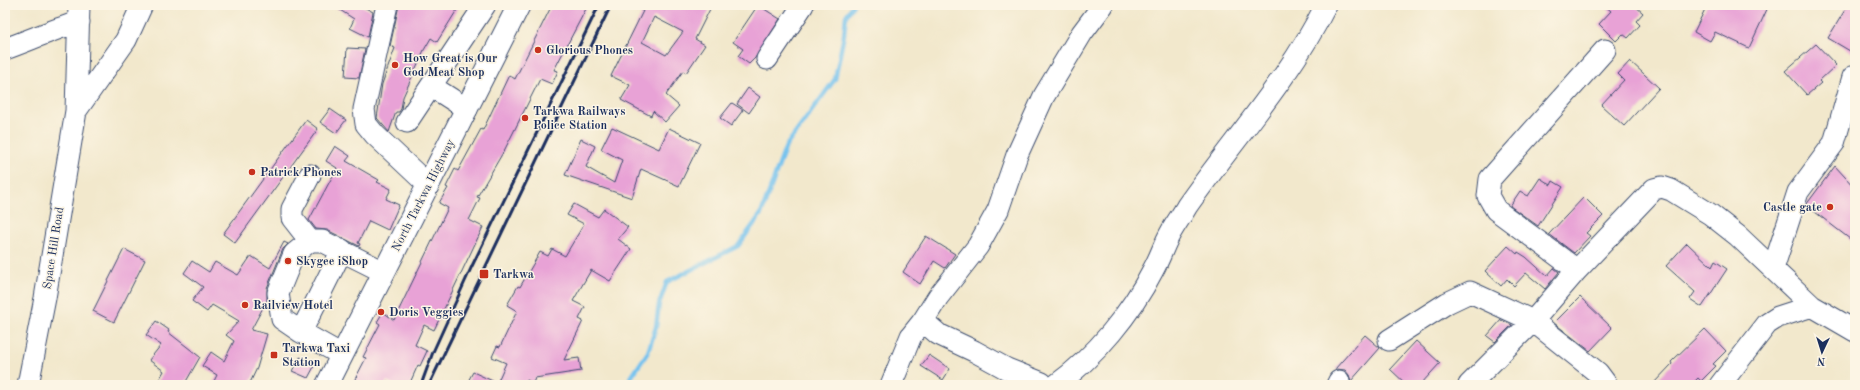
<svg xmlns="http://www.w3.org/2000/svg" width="1860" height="390" viewBox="0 0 1860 390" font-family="'Old Standard TT',serif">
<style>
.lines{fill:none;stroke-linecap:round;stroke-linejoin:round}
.stream{stroke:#74c2ee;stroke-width:4.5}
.building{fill:#e8a2d6;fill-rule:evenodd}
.minor-casing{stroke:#3b4b6e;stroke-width:23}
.major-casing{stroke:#3b4b6e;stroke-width:24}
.minor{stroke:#fff;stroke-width:21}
.major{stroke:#fff;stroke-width:22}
.rail{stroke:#1b2f5e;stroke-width:3}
.poi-dot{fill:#c8321e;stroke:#fcf5e5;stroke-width:1.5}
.labels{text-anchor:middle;stroke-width:3;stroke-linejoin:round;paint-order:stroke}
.poi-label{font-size:12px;font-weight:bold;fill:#1b2f5e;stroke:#fcf5e5;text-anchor:start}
.street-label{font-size:12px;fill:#1b2f5e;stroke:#fcf5e5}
</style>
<rect width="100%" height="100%" fill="#fcf5e5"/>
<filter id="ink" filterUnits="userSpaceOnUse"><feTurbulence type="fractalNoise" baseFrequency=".025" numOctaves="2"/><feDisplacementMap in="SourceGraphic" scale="8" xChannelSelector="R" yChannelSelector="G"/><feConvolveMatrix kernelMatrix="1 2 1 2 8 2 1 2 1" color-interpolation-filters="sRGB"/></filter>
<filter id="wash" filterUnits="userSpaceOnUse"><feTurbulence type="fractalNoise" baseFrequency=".012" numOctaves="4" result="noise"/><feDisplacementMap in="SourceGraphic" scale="16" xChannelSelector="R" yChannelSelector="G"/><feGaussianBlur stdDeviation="0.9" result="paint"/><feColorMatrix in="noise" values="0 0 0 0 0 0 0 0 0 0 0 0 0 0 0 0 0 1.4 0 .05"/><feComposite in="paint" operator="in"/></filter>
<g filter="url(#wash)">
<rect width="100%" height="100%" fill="#f2e8cc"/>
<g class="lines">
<path class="stream" d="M 626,385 L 648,352 L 656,327 L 659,304 L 667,282 L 738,246 L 761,214 L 786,146 L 835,79 L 844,35 L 846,16 L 853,5"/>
</g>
<g id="blocks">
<path class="building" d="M 332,5 L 360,5 L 373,12 L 368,37 L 350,28 L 354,19 Z
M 399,5 L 460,5 L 437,42 L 431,38 L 424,50 L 403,97 L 401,109 L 399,112 L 396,112 L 389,132 L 377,118 L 382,84 L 395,48 L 390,46 Z
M 552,5 L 588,5 L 554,70 L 558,71 L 552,84 L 540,79 L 505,149 L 477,197 L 480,198 L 469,220 L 483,227 L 434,330 L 424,325 L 415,345 L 427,351 L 420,366 L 418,365 L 409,385 L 395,385 L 387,381 L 385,385 L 352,385 L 366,358 L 363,357 L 380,324 L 377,322 L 383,312 L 394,320 L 448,208 L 439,203 L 448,188 L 446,187 L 455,169 L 458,171 L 481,129 L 483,130 L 509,75 L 515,79 Z
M 630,5 L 712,5 L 695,39 L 705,45 L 686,73 L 683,71 L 666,95 L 679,106 L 665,122 L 653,111 L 651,116 L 621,100 L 630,85 L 611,76 L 643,11 ZM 654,17 L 683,32 L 666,55 L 642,42 Z
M 758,5 L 780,19 L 755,58 L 749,64 L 738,56 L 743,49 L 733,42 Z
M 1604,5 L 1634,5 L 1643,13 L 1636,21 L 1640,25 L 1628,38 L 1623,34 L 1616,41 L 1599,24 L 1611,11 Z
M 1707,5 L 1769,5 L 1749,48 L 1715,32 L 1710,41 L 1694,32 Z
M 1848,5 L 1855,5 L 1855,54 L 1828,38 Z
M 1816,44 L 1836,65 L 1819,81 L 1821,83 L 1807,95 L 1785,71 Z
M 347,48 L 365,49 L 359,78 L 345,77 Z
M 1630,61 L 1659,88 L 1624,126 L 1601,105 L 1624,80 L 1618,74 Z
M 748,88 L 760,97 L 749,113 L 737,104 Z
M 732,103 L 743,110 L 731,126 L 720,118 Z
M 330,109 L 346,120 L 336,133 L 320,122 Z
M 306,120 L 318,129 L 235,243 L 223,234 Z
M 612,127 L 659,149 L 669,128 L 700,143 L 679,186 L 641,169 L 632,198 L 565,175 L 581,139 L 595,146 L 586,167 L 614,183 L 622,160 L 601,149 Z
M 335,146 L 350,156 L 346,161 L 379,180 L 377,182 L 391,189 L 386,199 L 399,205 L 388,230 L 369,221 L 358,243 L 360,244 L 359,246 L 327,230 L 316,229 L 309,220 L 337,168 L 326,161 Z
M 1835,166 L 1855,188 L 1855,243 L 1806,205 Z
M 1540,178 L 1551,185 L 1553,181 L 1563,187 L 1538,226 L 1510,206 L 1520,191 L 1528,196 Z
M 1584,197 L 1603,216 L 1586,233 L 1590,236 L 1574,253 L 1549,234 Z
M 574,204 L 598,217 L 604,209 L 628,227 L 618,239 L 631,249 L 610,281 L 591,270 L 573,301 L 585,307 L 579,319 L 583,321 L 564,360 L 579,358 L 581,371 L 535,378 L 533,383 L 527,380 L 524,385 L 466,385 L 473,372 L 497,383 L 506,363 L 492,357 L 497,346 L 500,347 L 517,311 L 507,305 L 518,286 L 520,287 L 540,252 L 548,256 L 552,249 L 565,256 L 584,224 L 567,215 Z
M 926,236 L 955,254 L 945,268 L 934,261 L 920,284 L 903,272 Z
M 284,242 L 288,244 L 283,249 L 267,288 L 267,302 L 266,302 L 251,330 L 267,334 L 257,368 L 249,385 L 212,385 L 217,375 L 202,366 L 211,352 L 224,361 L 234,341 L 226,335 L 239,321 L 212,305 L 207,312 L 192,301 L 203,287 L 184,273 L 192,261 L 209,272 L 215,262 L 238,275 L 251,256 L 270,268 Z
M 1687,243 L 1712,267 L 1715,261 L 1727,269 L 1702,307 L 1690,299 L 1695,292 L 1666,266 Z
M 1508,246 L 1517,254 L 1518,252 L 1526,257 L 1547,276 L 1554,268 L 1559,272 L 1545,289 L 1526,273 L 1514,286 L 1507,279 L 1501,286 L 1485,271 Z
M 124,249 L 145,260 L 114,322 L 93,311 Z
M 1580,297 L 1612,328 L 1590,351 L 1554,323 Z
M 1501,320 L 1512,325 L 1495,342 L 1487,336 Z
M 156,321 L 169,330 L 168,332 L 200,357 L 184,385 L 156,385 L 164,371 L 149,360 L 161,345 L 146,335 Z
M 1705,329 L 1726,351 L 1713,364 L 1716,366 L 1701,381 L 1698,378 L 1691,385 L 1652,385 L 1672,364 L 1671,362 Z
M 1365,335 L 1380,348 L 1351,381 L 1349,375 L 1345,370 L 1335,369 Z
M 1416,341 L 1440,363 L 1420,385 L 1407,385 L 1390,369 Z
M 929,355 L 950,369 L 943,380 L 921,366 Z
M 300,357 L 315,365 L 308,378 L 292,371 Z"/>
</g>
</g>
<g filter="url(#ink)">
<use href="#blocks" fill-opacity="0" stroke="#3b4b6e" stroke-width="1"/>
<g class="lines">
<g class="minor-casing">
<path id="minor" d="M 387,5 L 364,109 L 366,124 L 375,135 L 428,185
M 5,49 C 30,40 54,29 79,22
M 767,59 L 803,5
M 431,86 L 485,5
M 76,111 L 126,40 L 142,5
M 407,122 L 431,86 L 467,109
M 310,175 L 292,209 L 292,218 L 310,241
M 1773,269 L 1798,192 L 1834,143 L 1853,77 L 1855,76
M 1577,270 L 1496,210 L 1488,196 L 1490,179 L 1605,50
M 923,321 L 938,334 L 974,351 L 1007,369 L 1042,383 L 1043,385
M 301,332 L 342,250
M 1389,340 L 1447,303 L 1470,292 L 1533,321 L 1598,373 L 1607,385
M 342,355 L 301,332 L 282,319 L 278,293 L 294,254 L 310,241 L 322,241 L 384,272
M 28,385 L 45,298 L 76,111 L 79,5
M 891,385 L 911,336 L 923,321 L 938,297 L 978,246 L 998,210 L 1017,155 L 1044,96 L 1082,33 L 1103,5
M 1056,385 C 1096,356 1131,313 1153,270 C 1160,258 1164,244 1171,232 C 1176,223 1182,215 1187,206 C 1234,139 1290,78 1326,5
M 1337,385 L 1339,381
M 1469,385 L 1533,321 L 1577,270 L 1654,189 L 1662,187 L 1671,190 L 1710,214 L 1738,236 L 1812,306 L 1855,331
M 1720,385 L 1767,324 L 1778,317 L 1812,306"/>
</g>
<g class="major-casing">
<path id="major" d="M 327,385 L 519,5"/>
</g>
<use href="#minor" class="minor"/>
<use href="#major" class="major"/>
<path class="rail" d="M 421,385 L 433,352 L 472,266 L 599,5
M 429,385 L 611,5"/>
</g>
</g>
<g class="poi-dot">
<circle cx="538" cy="50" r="4"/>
<circle cx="395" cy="65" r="4"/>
<circle cx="525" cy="118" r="4"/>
<circle cx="252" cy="172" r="4"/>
<circle cx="1830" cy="207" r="4"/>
<circle cx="288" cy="261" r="4"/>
<rect x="479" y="269" width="10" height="10" rx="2"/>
<circle cx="245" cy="305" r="4"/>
<circle cx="381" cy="312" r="4"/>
<rect x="270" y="351" width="8" height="8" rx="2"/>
</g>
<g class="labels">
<g class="poi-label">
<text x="546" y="54">Glorious Phones</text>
<text x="403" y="62">How Great is Our<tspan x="403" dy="14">God Meat Shop</tspan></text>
<text x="533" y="115">Tarkwa Railways<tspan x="533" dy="14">Police Station</tspan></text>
<text x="260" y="176">Patrick Phones</text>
<text x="1822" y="211" text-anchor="end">Castle gate</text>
<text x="296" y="265">Skygee iShop</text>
<text x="493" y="278">Tarkwa</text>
<text x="253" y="309">Railview Hotel</text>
<text x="389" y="316">Doris Veggies</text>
<text x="282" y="352">Tarkwa Taxi<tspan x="282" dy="14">Station</tspan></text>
</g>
<g class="street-label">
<text transform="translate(423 195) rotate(-63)" y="4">North Tarkwa Highway</text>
<text transform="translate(53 248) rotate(-81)" y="4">Space Hill Road</text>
</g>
</g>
<rect width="1860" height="390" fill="none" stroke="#fcf5e5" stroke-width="20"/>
<g transform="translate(1822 352) rotate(184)" stroke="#fcf5e5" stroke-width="3" paint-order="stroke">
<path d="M0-3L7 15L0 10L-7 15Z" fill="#1b2f5e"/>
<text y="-6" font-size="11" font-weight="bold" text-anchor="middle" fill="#1b2f5e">N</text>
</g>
</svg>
